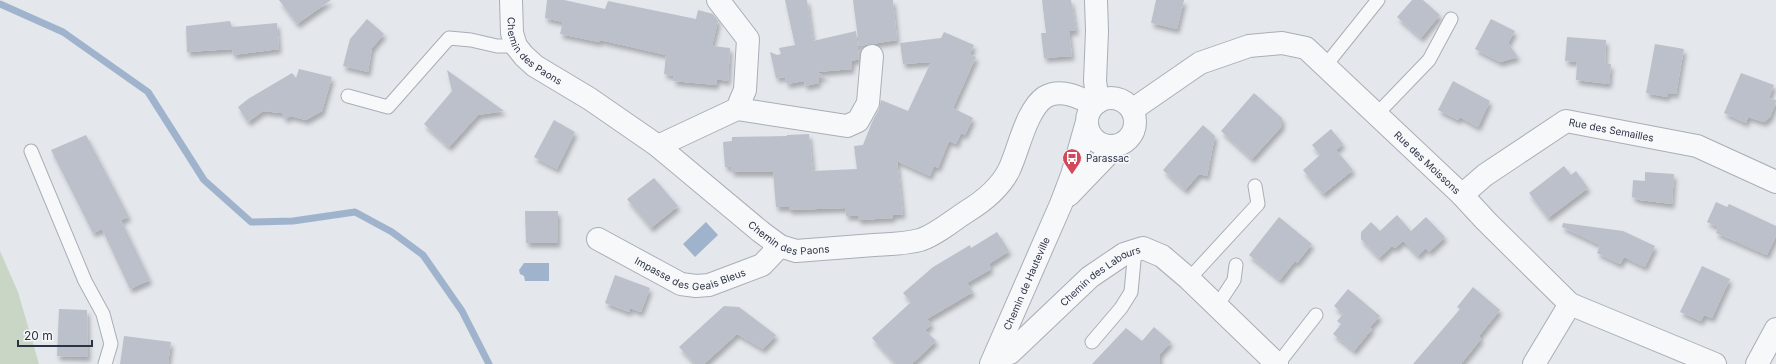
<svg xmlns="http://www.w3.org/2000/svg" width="1776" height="364" viewBox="0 0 1776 364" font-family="Inter,sans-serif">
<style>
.green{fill:#c9d6c5}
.water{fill:#9fb4cc}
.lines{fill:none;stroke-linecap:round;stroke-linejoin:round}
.stream{stroke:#9fb4cc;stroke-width:7}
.building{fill:#bbc0ca;filter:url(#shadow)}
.lane-casing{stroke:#a9aeb7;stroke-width:15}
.street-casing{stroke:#a9aeb7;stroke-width:24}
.lane{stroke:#f7f8fa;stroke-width:13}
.street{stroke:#f7f8fa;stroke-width:22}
.labels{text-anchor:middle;stroke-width:3.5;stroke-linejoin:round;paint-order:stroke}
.street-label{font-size:10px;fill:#2b3445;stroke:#f4f6f9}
.poi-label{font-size:10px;fill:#2b3445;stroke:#f4f6f9;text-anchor:start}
</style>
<defs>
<filter id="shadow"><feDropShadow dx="2.5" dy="4.5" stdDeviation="2" flood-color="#0004"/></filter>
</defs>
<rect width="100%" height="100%" fill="#e4e7ec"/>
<path class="green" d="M 0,251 L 18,292 L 39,364 L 0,364 Z"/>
<path class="water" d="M 706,222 L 718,235 L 695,257 L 683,244 Z
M 524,263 L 549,263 L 549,281 L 525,281 L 524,276 L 520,274 L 519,270 Z"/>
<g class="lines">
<path class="stream" d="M 0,4 L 63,32 L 148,92 L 204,180 L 251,222 L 293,221 L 355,212 L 392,232 L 423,255 L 462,311 L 489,364"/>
</g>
<path class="building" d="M 279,0 L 331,0 L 297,24 Z
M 547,0 L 564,0 L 605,9 L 608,1 L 696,19 L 698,10 L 713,14 L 718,21 L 712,46 L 730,48 L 728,81 L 717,79 L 716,85 L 673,81 L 674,76 L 664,74 L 666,55 L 600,40 L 599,42 L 560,34 L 563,22 L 545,18 Z
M 785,0 L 807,0 L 813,41 L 856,31 L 859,59 L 852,61 L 852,69 L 817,72 L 827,77 L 818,78 L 819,83 L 805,86 L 804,81 L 787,84 L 785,77 L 776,78 L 770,52 L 777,55 L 781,54 L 779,48 L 795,45 Z
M 853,0 L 893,0 L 897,40 L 859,46 Z
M 1042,0 L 1071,0 L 1076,31 L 1069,31 L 1072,56 L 1044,58 L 1041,33 L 1046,33 Z
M 1156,0 L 1184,0 L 1177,29 L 1151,23 Z
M 1412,0 L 1423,0 L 1440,15 L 1421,38 L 1397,17 Z
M 367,19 L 384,34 L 372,48 L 368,72 L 343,66 L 350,39 Z
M 1491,19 L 1515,31 L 1508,43 L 1518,57 L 1500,62 L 1475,49 Z
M 230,21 L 232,27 L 277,23 L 279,49 L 233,55 L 232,49 L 187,52 L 186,26 Z
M 944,32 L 974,45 L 970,54 L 976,57 L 953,108 L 973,118 L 965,135 L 961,133 L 956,144 L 949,141 L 938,168 L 934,166 L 930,176 L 897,161 L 903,214 L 893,215 L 893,218 L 858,220 L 858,216 L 846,216 L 845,208 L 789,210 L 789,207 L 776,207 L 773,172 L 731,172 L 732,167 L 725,167 L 723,142 L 732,141 L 732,137 L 787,136 L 787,135 L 809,134 L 813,171 L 857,169 L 854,146 L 863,145 L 872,122 L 879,109 L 881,100 L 908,111 L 931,62 L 903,64 L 900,43 L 941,38 Z
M 1567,37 L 1606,40 L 1605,64 L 1611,64 L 1609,84 L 1576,80 L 1577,62 L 1565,61 Z
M 1655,44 L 1684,49 L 1676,94 L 1668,93 L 1667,97 L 1646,93 Z
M 299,69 L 332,77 L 322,111 L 306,120 L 291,116 L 285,119 L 282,113 L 263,111 L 248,122 L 238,107 L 248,99 L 292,73 L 296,78 Z
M 447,70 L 504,111 L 478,115 L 449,147 L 424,124 L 452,91 Z
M 1741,73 L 1774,85 L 1769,98 L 1776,100 L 1776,102 L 1770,117 L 1764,122 L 1748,117 L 1746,123 L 1724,113 Z
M 1453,81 L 1490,101 L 1478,127 L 1460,117 L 1458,120 L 1438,110 Z
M 1254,93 L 1282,118 L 1282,126 L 1252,159 L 1221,131 Z
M 554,120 L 575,132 L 557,169 L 534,157 Z
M 1203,125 L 1215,136 L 1207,176 L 1199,174 L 1185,190 L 1163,170 Z
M 1331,129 L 1343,144 L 1336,150 L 1353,170 L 1323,194 L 1303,170 L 1320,155 L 1312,145 Z
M 86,135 L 129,217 L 121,220 L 150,280 L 130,289 L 102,229 L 93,233 L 51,150 Z
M 1564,166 L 1571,175 L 1576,171 L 1588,188 L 1548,218 L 1529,193 Z
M 1645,172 L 1674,174 L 1672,204 L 1640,200 L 1632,197 L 1633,180 L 1645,181 Z
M 654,178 L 678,206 L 651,228 L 627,199 Z
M 1716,202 L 1727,207 L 1729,204 L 1776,226 L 1776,236 L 1767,255 L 1716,233 L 1718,227 L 1707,222 Z
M 525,211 L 558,211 L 558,243 L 526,243 Z
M 1397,215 L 1411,231 L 1426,217 L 1445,237 L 1429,252 L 1426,248 L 1418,256 L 1403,241 L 1395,248 L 1392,246 L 1379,258 L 1361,239 L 1361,232 L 1371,222 L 1380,231 Z
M 1279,217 L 1312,244 L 1297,263 L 1295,261 L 1280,280 L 1249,255 Z
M 1563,223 L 1623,231 L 1655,246 L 1645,267 L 1624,257 L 1620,264 L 1597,253 L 1600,245 L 1562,227 Z
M 997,232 L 1009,251 L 989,264 L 991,269 L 967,283 L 973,292 L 927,319 L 932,324 L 925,330 L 936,341 L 912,364 L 896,364 L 872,338 L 911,302 L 903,293 L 933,267 L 970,245 L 971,248 Z
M 1702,266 L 1730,279 L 1712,318 L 1704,315 L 1701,321 L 1680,312 Z
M 615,275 L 650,288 L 641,312 L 630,308 L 629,312 L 605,303 Z
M 1473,287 L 1500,310 L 1479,336 L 1481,339 L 1461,364 L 1413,364 L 1460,309 L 1457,307 Z
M 1348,289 L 1380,316 L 1370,327 L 1372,329 L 1354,351 L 1333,334 L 1341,324 L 1337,321 L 1343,314 L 1334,306 Z
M 724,306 L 739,307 L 776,335 L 763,349 L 737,334 L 704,364 L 695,364 L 679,347 Z
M 59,309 L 87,310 L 88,357 L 57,356 Z
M 1154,327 L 1171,342 L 1160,354 L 1160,364 L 1092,364 L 1126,328 L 1142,341 Z
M 124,336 L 171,342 L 168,364 L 120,364 Z"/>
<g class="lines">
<g class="lane-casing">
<path id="lane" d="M 1326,65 L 1378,0
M 348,96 L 388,107 L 449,38 L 471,40 L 497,46 L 516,46
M 1377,114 L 1429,60 L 1451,19
M 31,151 L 85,281 L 103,314 L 111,344 L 105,364
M 1189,279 L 1258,204 L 1255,186
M 1217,306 L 1234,280 L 1236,265
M 1092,342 L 1121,308 L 1131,292 L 1135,250
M 1278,364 L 1316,315"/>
</g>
<g class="street-casing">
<g id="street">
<path id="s1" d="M 511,0 L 512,33 L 516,46 L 524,56 L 535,66 L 590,99 L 658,146 L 761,232 L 780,246 L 796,251 C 822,249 848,247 874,245 C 889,244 905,244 920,240 C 936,235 952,221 966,212 C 984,201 1000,188 1009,170 C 1019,149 1026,110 1045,97 C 1061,88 1079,97 1094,105"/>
<path d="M 1096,0 L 1097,31 L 1095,81 L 1098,102"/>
<circle cx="1111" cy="122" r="24"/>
<path d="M 737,109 L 847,126 L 858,121 L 868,103 L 872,56"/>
<path id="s2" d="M 1132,110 L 1200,63 L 1249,46 L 1282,43 L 1306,48 L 1462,195 L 1486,221 L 1570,304 L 1715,364"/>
<path d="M 658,146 L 737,109 L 745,90 L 748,39 L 718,0"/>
<path d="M 1069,195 L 1115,147"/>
<path id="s3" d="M 1462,195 L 1485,175 L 1566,121 L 1697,146 L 1776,182"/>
<path id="s4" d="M 598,239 L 681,284 L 696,286 L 709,285 L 762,265 L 780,246"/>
<path id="s5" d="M 996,356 L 1010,353 L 1090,277 L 1124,254 L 1143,248 L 1162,256 L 1189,279 L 1277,364"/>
<path id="s6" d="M 991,364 L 1061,204 L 1072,175 L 1086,125"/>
<path d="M 1534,364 L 1570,304"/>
<path d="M 1757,364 L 1776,329"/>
</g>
</g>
<use href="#lane" class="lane"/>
<use href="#street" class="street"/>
</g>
<defs>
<g id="bus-pin" transform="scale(1)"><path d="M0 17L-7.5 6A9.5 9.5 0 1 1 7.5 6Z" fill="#d1495b" stroke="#f4f6f9"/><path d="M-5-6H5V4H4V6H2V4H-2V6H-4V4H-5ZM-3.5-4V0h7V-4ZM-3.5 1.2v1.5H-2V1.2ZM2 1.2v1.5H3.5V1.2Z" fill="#fff"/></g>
</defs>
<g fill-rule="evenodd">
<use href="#bus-pin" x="1072" y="158"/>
</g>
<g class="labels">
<g class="street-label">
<text dy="4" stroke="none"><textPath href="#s1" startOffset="61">Chemin des Paons</textPath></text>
<text dy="4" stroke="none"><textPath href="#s3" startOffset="174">Rue des Semailles</textPath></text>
<text dy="4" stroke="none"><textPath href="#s2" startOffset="359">Rue des Moissons</textPath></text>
<text dy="4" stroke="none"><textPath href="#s1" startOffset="385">Chemin des Paons</textPath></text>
<text dy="4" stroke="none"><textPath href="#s4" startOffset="102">Impasse des Geais Bleus</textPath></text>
<text dy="4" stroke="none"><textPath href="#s5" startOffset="134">Chemin des Labours</textPath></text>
<text dy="4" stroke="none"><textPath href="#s6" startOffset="88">Chemin de Hauteville</textPath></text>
</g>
<g class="poi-label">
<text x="1086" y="162">Parassac</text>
</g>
</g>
<path d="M18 340v6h74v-6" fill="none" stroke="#2b3445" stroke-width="2"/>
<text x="24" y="340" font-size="12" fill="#2b3445" stroke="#f4f6f9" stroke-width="3" paint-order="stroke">20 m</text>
</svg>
